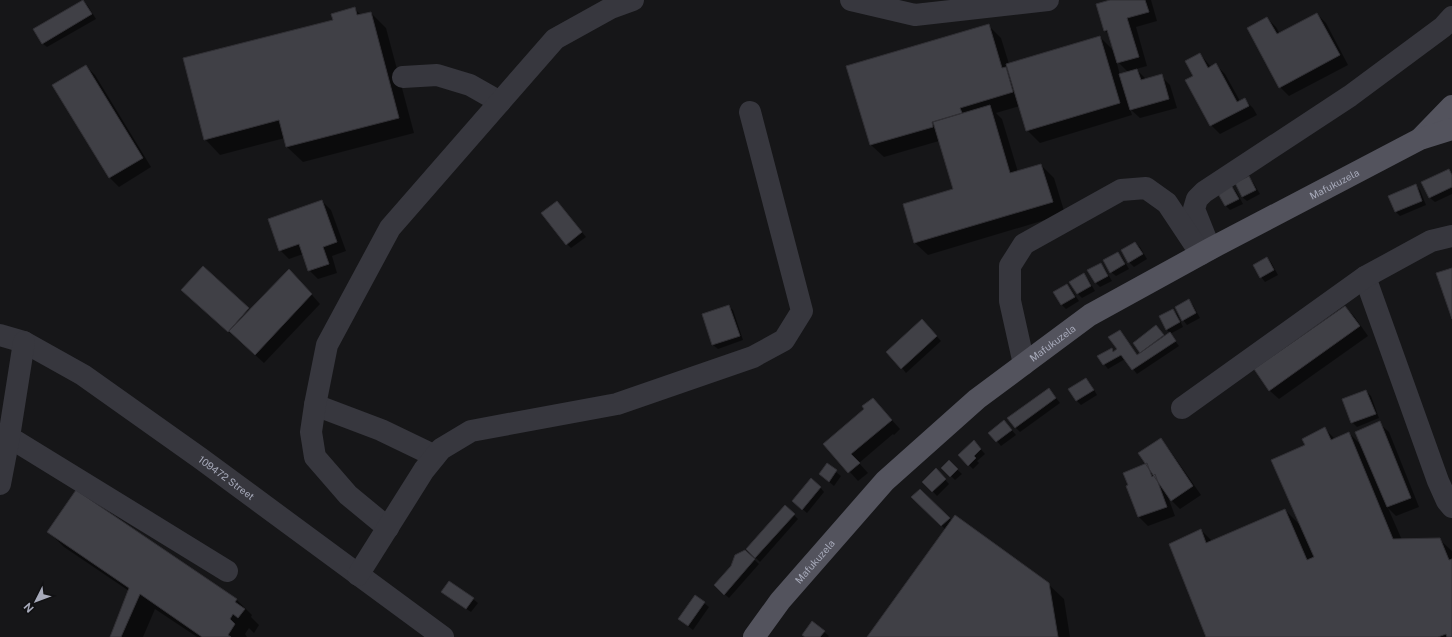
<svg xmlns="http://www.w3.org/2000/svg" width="1452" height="637" viewBox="0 0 1452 637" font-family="'Public Sans',sans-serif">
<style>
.shadow{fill:#0007;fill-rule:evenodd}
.building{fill:#404046;stroke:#313035}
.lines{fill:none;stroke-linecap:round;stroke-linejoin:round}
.minor{stroke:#37373e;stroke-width:22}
.major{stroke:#53535d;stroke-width:22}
.labels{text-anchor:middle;stroke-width:3;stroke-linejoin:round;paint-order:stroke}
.street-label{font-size:10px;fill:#a7aaba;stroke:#111113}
</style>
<rect width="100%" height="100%" fill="#161618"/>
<path class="shadow" d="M 1113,0 L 1151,0 L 1157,21 L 1136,27 L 1147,66 L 1136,69 L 1146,79 L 1161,76 L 1170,85 L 1177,108 L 1140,118 L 1130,109 L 1132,115 L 1040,143 L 1027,130 L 1020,106 L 996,113 L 1002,119 L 1018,172 L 1041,165 L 1054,178 L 1065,214 L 928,255 L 915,243 L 904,204 L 954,190 L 939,141 L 884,157 L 871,145 L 848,67 L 988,25 L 1001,38 L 1009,64 L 1100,37 L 1115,52 L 1110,36 L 1105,30 ZM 1116,60 L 1128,72 L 1120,75 Z
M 83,1 L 88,6 L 96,19 L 47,47 L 42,43 Z
M 355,9 L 361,15 L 371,13 L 386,28 L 414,133 L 303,162 L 287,147 L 285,138 L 220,155 L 205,139 L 335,21 Z
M 1317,14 L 1326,23 L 1348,65 L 1289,96 L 1280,87 L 1267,18 L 1276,27 L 1280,34 Z
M 1200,54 L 1211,67 L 1216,65 L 1225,74 L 1240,101 L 1244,99 L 1253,108 L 1257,115 L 1220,134 L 1211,125 L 1194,76 Z
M 86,66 L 95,75 L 151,167 L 119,187 L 110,178 L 54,86 Z
M 1448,170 L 1452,173 L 1452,194 L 1435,202 L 1430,198 L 1423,182 Z
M 1248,177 L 1253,182 L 1260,194 L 1247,201 L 1242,197 Z
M 1415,185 L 1420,190 L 1426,205 L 1400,216 L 1396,212 L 1390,196 Z
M 1231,186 L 1236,191 L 1243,204 L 1230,210 L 1226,206 L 1219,193 Z
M 322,201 L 331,210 L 346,251 L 332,256 L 337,273 L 318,279 L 309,270 L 303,254 L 289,259 L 280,250 Z
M 557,202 L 586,237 L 571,248 L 567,244 Z
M 1135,243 L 1140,247 L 1147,259 L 1134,267 L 1129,262 Z
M 1117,253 L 1122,257 L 1129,269 L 1116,276 L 1111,272 Z
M 1267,258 L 1271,262 L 1278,275 L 1265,282 L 1261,277 Z
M 1101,264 L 1105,269 L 1112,281 L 1100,287 L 1096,283 L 1089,270 Z
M 203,267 L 250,311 L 298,279 L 320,304 L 264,363 L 192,299 Z
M 1083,275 L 1088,279 L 1095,291 L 1082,298 L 1078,294 Z
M 1067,285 L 1071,289 L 1079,301 L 1066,309 L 1061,304 Z
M 1189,301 L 1193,305 L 1200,318 L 1187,325 L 1183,320 Z
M 728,306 L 733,310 L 743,340 L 718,349 L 713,345 L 703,315 Z
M 1345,307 L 1354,316 L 1368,336 L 1279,399 L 1270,391 L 1255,369 Z
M 1172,310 L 1177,314 L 1183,327 L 1170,334 L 1179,346 L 1137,374 L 1125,359 L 1108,369 L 1104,364 L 1112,350 L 1114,352 L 1118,349 L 1120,331 L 1137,356 L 1142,353 L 1134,343 L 1156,326 L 1166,337 L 1170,333 L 1166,329 Z
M 926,325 L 941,341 L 906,373 L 902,368 Z
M 1086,379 L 1090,383 L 1097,395 L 1081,405 L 1077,401 L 1070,389 Z
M 1049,389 L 1060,403 L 1020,432 L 1015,427 Z
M 1366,391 L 1371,396 L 1379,418 L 1357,427 L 1352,422 Z
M 873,399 L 900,429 L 894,435 L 893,434 L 859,463 L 868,473 L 858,481 L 825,444 L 865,409 Z
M 1004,421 L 1016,435 L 1001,446 L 990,433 Z
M 1379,423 L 1389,432 L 1419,507 L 1396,516 L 1388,508 L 1402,540 L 1439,539 L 1452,551 L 1452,637 L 1207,637 L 1201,530 L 1212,541 L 1285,510 L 1302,527 L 1307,446 L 1325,429 L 1336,440 L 1349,433 L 1363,447 Z
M 1160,440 L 1169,449 L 1201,495 L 1180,509 L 1168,497 L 1175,516 L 1148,526 L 1139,517 L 1147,464 ZM 1153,473 L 1155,476 L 1151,478 L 1150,475 Z
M 978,446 L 985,454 L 977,461 L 979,463 L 973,469 L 969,465 Z
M 949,462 L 962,474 L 955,480 L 943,468 Z
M 827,465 L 841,476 L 834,486 L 820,474 Z
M 936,470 L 949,484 L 937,496 L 924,482 Z
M 820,487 L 824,492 L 807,513 L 798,505 Z
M 920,490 L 952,521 L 1048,584 L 1064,599 L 1070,637 L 868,637 L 946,530 L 913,497 Z
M 76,491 L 237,600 L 252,615 L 251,617 L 259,625 L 254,633 L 249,628 L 245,634 L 247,637 L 197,637 L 155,609 L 143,637 L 111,637 L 129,591 L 64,547 L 49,532 Z
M 785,506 L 798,519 L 760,562 L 747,549 Z
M 745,551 L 759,564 L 729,598 L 720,590 Z
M 447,596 L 473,599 L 478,603 L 471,612 Z
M 704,603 L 709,607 L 693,630 L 679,619 Z
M 824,632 L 829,636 L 828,637 L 806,637 Z"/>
<path class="building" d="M 83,0 L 92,14 L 42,44 L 33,29 Z
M 1110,0 L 1145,0 L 1149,12 L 1127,18 L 1139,57 L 1117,63 L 1107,30 L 1104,31 L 1096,4 Z
M 355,7 L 357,15 L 371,12 L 399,118 L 286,147 L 279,120 L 204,140 L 183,58 L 333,20 L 331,14 Z
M 1317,13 L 1340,55 L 1279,88 L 1247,28 L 1267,17 L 1277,34 Z
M 989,24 L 1002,68 L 1006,67 L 1013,92 L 960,108 L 962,113 L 932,122 L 933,127 L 870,145 L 846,66 Z
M 1100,36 L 1120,103 L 1026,131 L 1006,64 Z
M 1200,53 L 1208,68 L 1216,63 L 1237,102 L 1245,98 L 1249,106 L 1210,126 L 1185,80 L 1193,76 L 1185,61 Z
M 86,65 L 143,158 L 109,178 L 52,85 Z
M 1137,69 L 1141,80 L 1162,74 L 1169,99 L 1130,110 L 1119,74 Z
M 990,105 L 1010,173 L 1041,164 L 1053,202 L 914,243 L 903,204 L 953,189 L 933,122 Z
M 1449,169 L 1452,175 L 1452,187 L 1429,198 L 1421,182 Z
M 1249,176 L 1256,190 L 1242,197 L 1235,183 Z
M 1416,184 L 1422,201 L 1395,212 L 1388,196 Z
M 1231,185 L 1239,199 L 1225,206 L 1217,192 Z
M 322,200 L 337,242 L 323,247 L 329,264 L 308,271 L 299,244 L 279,251 L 268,219 Z
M 557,201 L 582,232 L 566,245 L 541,213 Z
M 1135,242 L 1143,254 L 1128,263 L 1121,250 Z
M 1118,252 L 1125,264 L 1110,273 L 1103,260 Z
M 1267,257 L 1274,270 L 1260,278 L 1253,265 Z
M 1101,263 L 1108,276 L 1095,283 L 1087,270 Z
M 203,266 L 249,308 L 228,332 L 181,290 Z
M 1452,268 L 1452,319 L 1436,273 Z
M 289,269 L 312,294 L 255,355 L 229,331 Z
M 1084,273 L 1091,286 L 1077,294 L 1069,282 Z
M 1067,284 L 1075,297 L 1061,305 L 1053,292 Z
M 1189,299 L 1196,313 L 1182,321 L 1175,307 Z
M 729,305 L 740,336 L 712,345 L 702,314 Z
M 1345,306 L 1360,326 L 1269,391 L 1254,369 Z
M 1173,309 L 1180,322 L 1166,330 L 1159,316 Z
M 922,319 L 937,336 L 901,369 L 886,352 Z
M 1156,325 L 1164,335 L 1140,353 L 1133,343 Z
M 1120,330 L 1137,355 L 1170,332 L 1176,341 L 1132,370 L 1121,355 L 1103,365 L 1097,356 L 1112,348 L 1113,352 L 1117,349 L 1108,337 Z
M 1086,378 L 1094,390 L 1076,401 L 1068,389 Z
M 1049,388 L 1056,398 L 1015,428 L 1007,418 Z
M 1366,390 L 1376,414 L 1351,423 L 1342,399 Z
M 873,398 L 892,420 L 851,454 L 860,463 L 848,473 L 823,444 L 864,409 L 862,406 Z
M 1004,420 L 1012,430 L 996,442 L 988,433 Z
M 1380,421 L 1411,498 L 1387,507 L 1355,432 Z
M 1325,427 L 1331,440 L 1349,432 L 1393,539 L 1440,538 L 1449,560 L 1452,559 L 1452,637 L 1447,637 L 1446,634 L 1438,637 L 1206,637 L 1169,544 L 1201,529 L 1206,543 L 1285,509 L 1307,560 L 1314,557 L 1271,460 L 1305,445 L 1302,439 Z
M 1161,438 L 1193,486 L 1171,501 L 1138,453 Z
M 974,440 L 981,449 L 974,456 L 976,458 L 968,466 L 958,455 Z
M 949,460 L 958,469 L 950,477 L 941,468 Z
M 827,463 L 837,470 L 829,482 L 819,474 Z
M 1147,463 L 1152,477 L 1155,474 L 1167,507 L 1138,517 L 1126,486 L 1128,485 L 1123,473 Z
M 936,468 L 946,479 L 932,492 L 922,482 Z
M 811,478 L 821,487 L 802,510 L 792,501 Z
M 920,489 L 950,518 L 941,526 L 911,497 Z
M 76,490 L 237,599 L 235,602 L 245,609 L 238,618 L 233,614 L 230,619 L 235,624 L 228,635 L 231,637 L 202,637 L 140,594 L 121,637 L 110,637 L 129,588 L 47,532 Z
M 785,505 L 795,514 L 755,558 L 746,549 Z
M 955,515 L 1049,583 L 1058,637 L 867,637 Z
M 745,550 L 755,559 L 724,595 L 714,585 L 731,566 L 735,555 Z
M 449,581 L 474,598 L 466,609 L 441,592 Z
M 695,595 L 705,602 L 688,626 L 678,619 Z
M 812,621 L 825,631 L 820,637 L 805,637 L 802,635 Z"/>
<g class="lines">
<g class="minor">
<path d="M 851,0 L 915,15 L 1048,0"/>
<path d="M 403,77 L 437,75 L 470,85 L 500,102"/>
<path d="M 1210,249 L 1194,209 L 1197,199 L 1204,192 L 1350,96 L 1443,27 L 1452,17"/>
<path d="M 1365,277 L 1438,481 L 1447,501 L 1452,507"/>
<path id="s1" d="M 0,335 L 24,342 L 83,375 L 200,458 L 443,637"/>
<path d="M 1024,364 L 1010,301 L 1010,266 L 1024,244 L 1121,190 L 1146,188 L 1167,203 L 1201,254"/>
<path d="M 315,405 L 381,430 L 435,456"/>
<path d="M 1182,408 L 1365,277 L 1431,241 L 1452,236"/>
<path d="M 9,437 L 227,571"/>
<path d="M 0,484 L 9,437 L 24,342"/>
<path d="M 388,528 L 348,495 L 315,457 L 311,432 L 315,405 L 327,345 L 390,228 L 555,39 L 611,8 L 633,0"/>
<path d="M 358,575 L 424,470 L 441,449 L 471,431 L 617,404 L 753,357 L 784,340 L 802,311 L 750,112"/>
</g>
<g class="major">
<path d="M 1421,138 L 1452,106"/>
<path id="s2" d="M 754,637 L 780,601 L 885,481 L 977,399 L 1024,364 L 1090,315 L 1210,249 L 1420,139 L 1452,129"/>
</g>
</g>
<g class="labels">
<g class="street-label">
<text dy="4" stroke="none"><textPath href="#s2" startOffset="745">Mafukuzela</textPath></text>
<text dy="4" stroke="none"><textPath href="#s2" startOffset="421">Mafukuzela</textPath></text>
<text dy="4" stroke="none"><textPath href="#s1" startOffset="269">109472 Street</textPath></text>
<text dy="4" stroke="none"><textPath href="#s2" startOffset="97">Mafukuzela</textPath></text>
</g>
</g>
<g transform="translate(36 601) rotate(228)" stroke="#111113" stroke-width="3" paint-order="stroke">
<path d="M0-3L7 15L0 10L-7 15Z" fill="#a7aaba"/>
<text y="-6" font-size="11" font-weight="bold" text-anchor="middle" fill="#a7aaba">N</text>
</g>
</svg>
